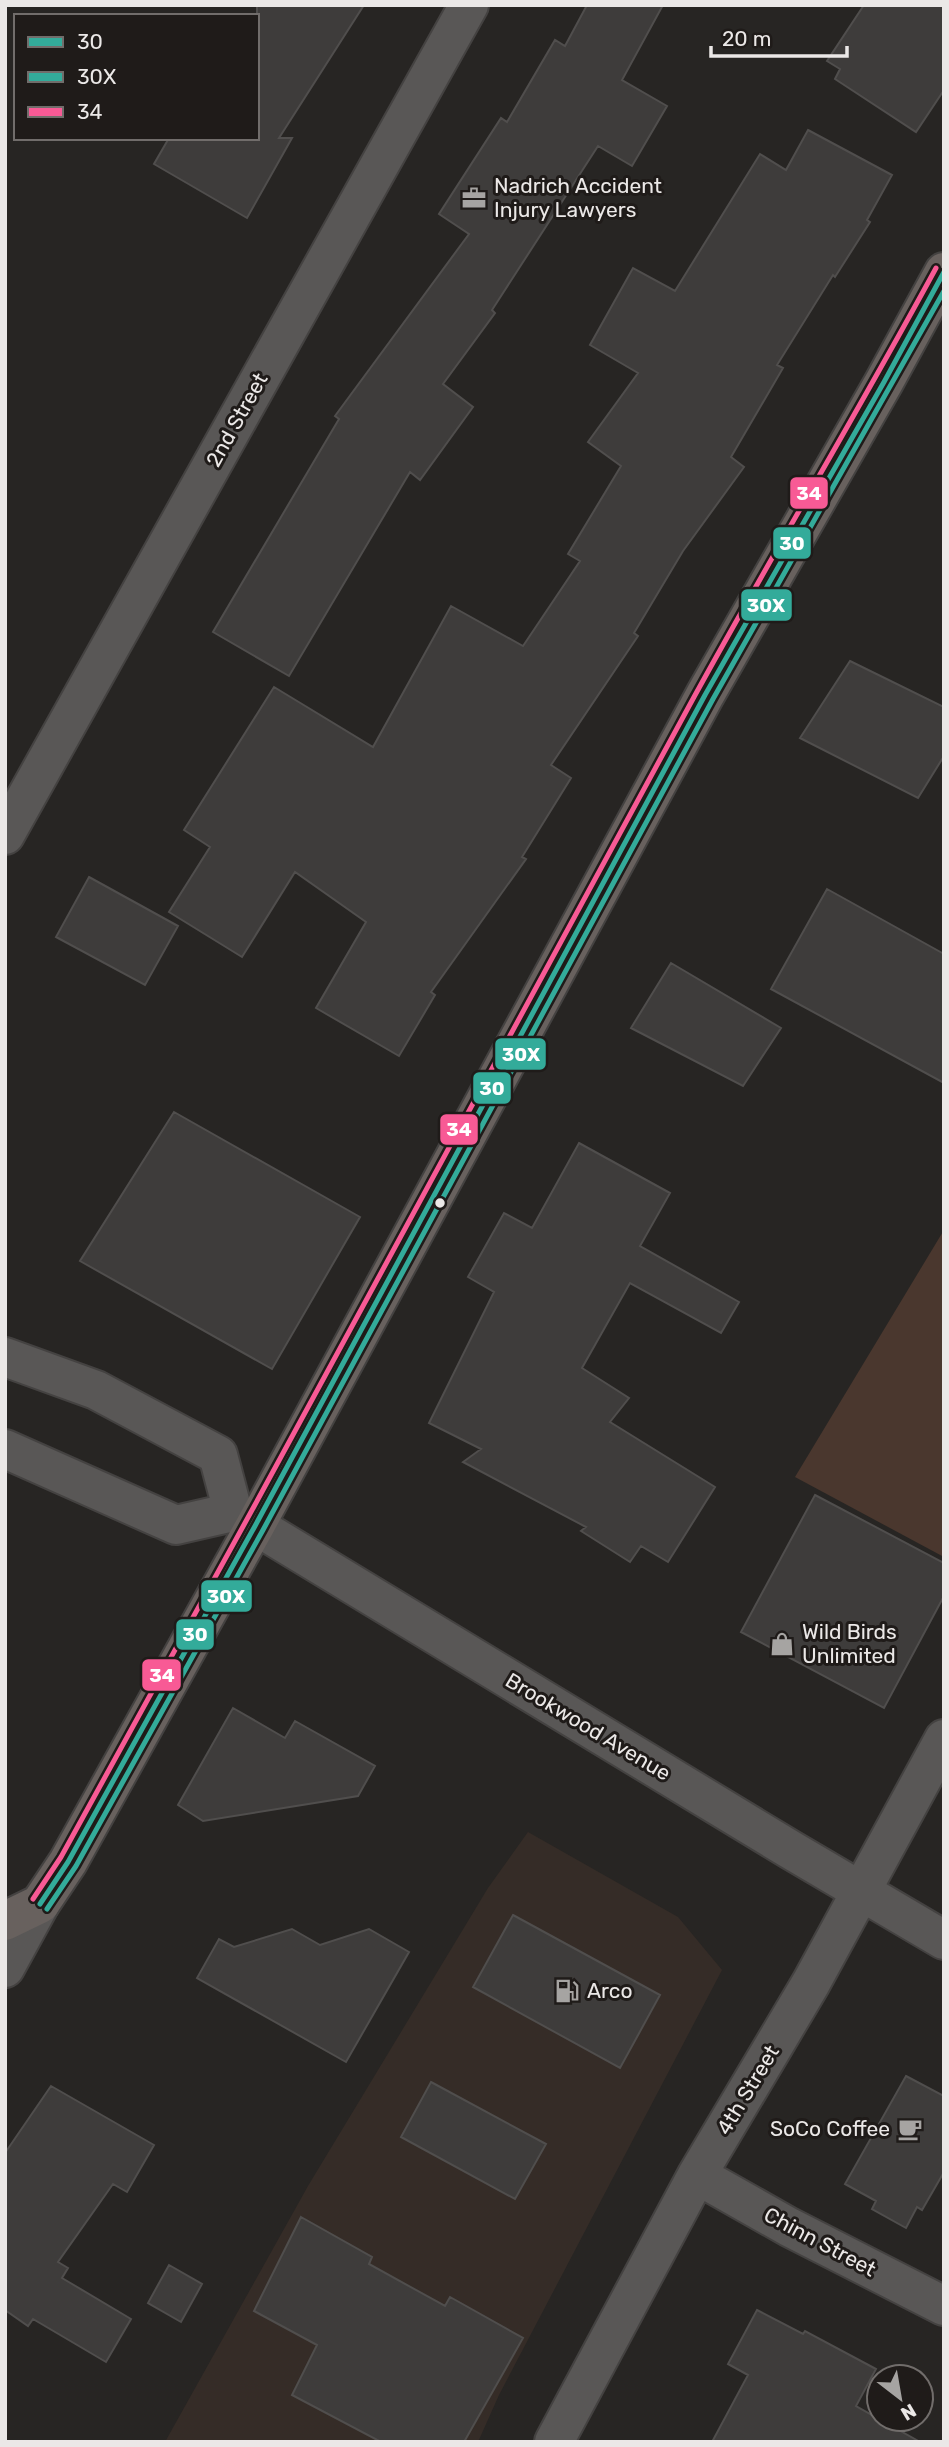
<svg xmlns="http://www.w3.org/2000/svg" width="949" height="2447" viewBox="0 0 949 2447" font-family="Rubik,sans-serif">
<style>
.built{fill:#352c27}
.green{fill:#4a372e}
.building{fill:#3e3c3b;stroke:#504e4d;stroke-width:2}
.lines{fill:none;stroke-linecap:round;stroke-linejoin:round}
.minor-casing{stroke:#444241;stroke-width:42}
.major-casing{stroke:#444241;stroke-width:42}
.minor{stroke:#595756;stroke-width:38}
.major{stroke:#68615e;stroke-width:38}
.bus-1-casing{stroke:#1f1b19;stroke-width:10}
.bus-2-casing{stroke:#1f1b19;stroke-width:10}
.bus-3-casing{stroke:#1f1b19;stroke-width:10}
.bus-1{stroke:#33ab9a;stroke-width:5}
.bus-2{stroke:#33ab9a;stroke-width:5}
.bus-3{stroke:#f85a95;stroke-width:5}
.bus-dot{fill:#ebe8e7;stroke:#1f1b19;stroke-width:2.5}
.labels{text-anchor:middle;stroke-width:6;stroke-linejoin:round;paint-order:stroke}
.poi-label{font-size:21px;fill:#ebe8e7;stroke:#1f1b19;text-anchor:start}
.street-label{font-size:21px;fill:#ebe8e7;stroke:#1f1b19}
.line-badge{stroke:#1f1b19;stroke-width:2.5}
.badge-label{font-size:19px;text-anchor:middle;font-weight:bold;fill:#fff}
</style>
<rect width="100%" height="100%" fill="#272523"/>
<path class="built" d="M 528,1832 L 678,1917 L 722,1970 L 499,2395 L 478,2442 L 165,2442 L 308,2186 L 488,1888 Z"/>
<path class="green" d="M 944,1230 L 944,1557 L 795,1477 Z"/>
<path class="building" d="M 257,5 L 364,5 L 279,138 L 292,138 L 247,218 L 154,164 L 169,138 L 257,138 Z
M 587,5 L 663,5 L 622,80 L 667,106 L 632,166 L 598,146 L 492,310 L 495,313 L 443,384 L 473,407 L 420,480 L 410,472 L 289,676 L 213,632 L 339,419 L 335,416 L 469,234 L 439,214 L 501,118 L 507,122 L 555,40 L 565,46 Z
M 864,5 L 944,5 L 944,90 L 916,132 L 835,79 L 840,69 L 827,61 Z
M 808,130 L 892,175 L 867,220 L 870,222 L 835,277 L 833,275 L 777,365 L 783,368 L 731,457 L 744,467 L 683,551 L 634,633 L 638,636 L 551,765 L 571,778 L 522,857 L 526,859 L 431,992 L 435,995 L 399,1056 L 316,1008 L 366,922 L 295,872 L 242,957 L 169,912 L 210,847 L 184,830 L 274,687 L 373,747 L 451,606 L 523,646 L 580,561 L 568,554 L 621,466 L 588,442 L 638,373 L 590,345 L 633,268 L 675,291 L 760,154 L 786,170 Z
M 850,661 L 944,707 L 944,756 L 918,798 L 800,738 Z
M 89,877 L 178,926 L 145,985 L 56,937 Z
M 827,889 L 944,954 L 944,1083 L 771,989 Z
M 671,963 L 781,1028 L 743,1086 L 631,1028 Z
M 174,1112 L 360,1217 L 272,1369 L 80,1261 Z
M 579,1143 L 670,1193 L 640,1246 L 739,1302 L 721,1333 L 630,1283 L 582,1368 L 629,1398 L 610,1422 L 715,1487 L 668,1562 L 641,1546 L 630,1562 L 581,1531 L 586,1527 L 463,1462 L 481,1449 L 429,1423 L 494,1292 L 468,1277 L 504,1213 L 532,1228 Z
M 815,1495 L 944,1563 L 944,1596 L 884,1708 L 741,1632 Z
M 233,1708 L 285,1738 L 295,1721 L 375,1766 L 358,1796 L 203,1821 L 178,1805 Z
M 513,1915 L 660,1995 L 620,2068 L 473,1987 Z
M 292,1929 L 320,1945 L 369,1929 L 409,1952 L 346,2062 L 197,1978 L 219,1939 L 234,1947 Z
M 906,2076 L 944,2096 L 944,2172 L 922,2210 L 917,2207 L 906,2228 L 872,2209 L 876,2201 L 845,2184 Z
M 431,2082 L 546,2144 L 515,2199 L 401,2137 Z
M 51,2086 L 154,2145 L 127,2192 L 113,2184 L 58,2262 L 68,2268 L 62,2278 L 131,2319 L 106,2362 L 33,2319 L 28,2326 L 5,2310 L 5,2153 Z
M 301,2217 L 372,2257 L 369,2264 L 445,2306 L 450,2297 L 523,2338 L 464,2442 L 381,2442 L 292,2395 L 317,2345 L 254,2311 Z
M 169,2265 L 202,2284 L 181,2322 L 148,2303 Z
M 757,2310 L 803,2334 L 805,2331 L 876,2369 L 856,2406 L 920,2442 L 712,2442 L 748,2375 L 728,2364 Z"/>
<g class="lines">
<g class="minor-casing">
<path id="minor" d="M 5,835 L 469,5
M 5,1357 L 96,1390 L 218,1455 L 233,1512 L 791,1850 L 944,1940
M 5,1449 L 176,1525 L 233,1512
M 5,1968 L 40,1904
M 697,2175 L 789,2227 L 944,2306
M 554,2442 L 697,2175 L 811,1983 L 944,1739"/>
</g>
<g class="major-casing">
<path id="major" d="M 5,1921 L 40,1904 L 68,1862 L 255,1526 L 705,695 L 884,382 L 944,272"/>
</g>
<use href="#minor" class="minor"/>
<use href="#major" class="major"/>
<g class="bus-1-casing">
<path id="bus-1" d="M 40,1904 L 68,1862 L 255,1526 L 705,695 L 884,382 L 944,272"/>
</g>
<g class="bus-2-casing">
<path id="bus-2" d="M 47,1909 L 76,1866 L 263,1530 L 713,699 L 944,291"/>
</g>
<g class="bus-3-casing">
<path id="bus-3" d="M 33,1899 L 61,1857 C 275,1472 483,1084 694,697 C 773,553 858,412 936,268"/>
</g>
<use href="#bus-1" class="bus-1"/>
<use href="#bus-2" class="bus-2"/>
<use href="#bus-3" class="bus-3"/>
</g>
<defs>
<g id="office-bare" transform="scale(1.89)"><path d="M-6-3h4V-5.5h4V-3h4V5H-6ZM-1-4.5V-3h2v-1.5ZM-6 0V1H6V0Z" fill="#a6a4a2" stroke="#1f1b19" stroke-width="2.5" paint-order="stroke"/></g>
<g id="shop-bare" transform="scale(1.89)"><path d="M-5-2.5h2.3a2.7 3.5 0 0 1 5.4 0H5L5.5 6h-11ZM-1.5-2.5h3a1.5 2.3 0 0 0-3 0Z" fill="#a6a4a2" stroke="#1f1b19" stroke-width="2.5" paint-order="stroke"/></g>
<g id="fuel-bare" transform="scale(1.89)"><path d="M-5.5-6h7V0h2V4h1.3V-2.5L3-4.5l.8-.8L6-3V5H2.5V1h-1V6h-7ZM-4.2-4.7v3.2H.2V-4.7Z" fill="#a6a4a2" stroke="#1f1b19" stroke-width="2.5" paint-order="stroke"/></g>
<g id="cafe-bare" transform="scale(1.89)"><path d="M-5.5-4.5H6V0H3Q3 3.5 0 3.5H-2.5Q-5.5 3.5-5.5 0ZM3-3.2v2h1.7v-2ZM-6 4.5H4V6H-6Z" fill="#a6a4a2" stroke="#1f1b19" stroke-width="2.5" paint-order="stroke"/></g>
</defs>
<g fill-rule="evenodd">
<use href="#office-bare" x="474" y="198"/>
<use href="#shop-bare" x="782" y="1644"/>
<use href="#fuel-bare" x="567" y="1991"/>
<use href="#cafe-bare" x="910" y="2129"/>
</g>
<circle class="bus-dot" cx="440" cy="1203" r="6"/>
<g class="labels">
<g class="poi-label">
<text x="494" y="193">Nadrich Accident<tspan x="494" dy="24">Injury Lawyers</tspan></text>
<text x="802" y="1639">Wild Birds<tspan x="802" dy="24">Unlimited</tspan></text>
<text x="587" y="1998">Arco</text>
<text x="890" y="2136" text-anchor="end">SoCo Coffee</text>
</g>
<g class="street-label">
<text transform="translate(237 420) rotate(-61)" y="7">2nd Street</text>
<text transform="translate(588 1727) rotate(31)" y="7">Brookwood Avenue</text>
<text transform="translate(748 2090) rotate(-59)" y="7">4th Street</text>
<text transform="translate(820 2242) rotate(28)" y="7">Chinn Street</text>
</g>
</g>
<g class="line-badge">
<rect x="789" y="476" width="40" height="34" rx="7" fill="#f85a95"/>
<rect x="772" y="526" width="40" height="34" rx="7" fill="#33ab9a"/>
<rect x="740" y="588" width="53" height="34" rx="7" fill="#33ab9a"/>
<rect x="494" y="1037" width="53" height="34" rx="7" fill="#33ab9a"/>
<rect x="472" y="1071" width="40" height="34" rx="7" fill="#33ab9a"/>
<rect x="439" y="1113" width="40" height="33" rx="7" fill="#f85a95"/>
<rect x="200" y="1579" width="53" height="34" rx="7" fill="#33ab9a"/>
<rect x="175" y="1618" width="40" height="33" rx="7" fill="#33ab9a"/>
<rect x="141" y="1658" width="41" height="34" rx="7" fill="#f85a95"/>
</g>
<g class="badge-label">
<text x="809" y="500">34</text>
<text x="792" y="550">30</text>
<text x="766" y="612">30X</text>
<text x="521" y="1061">30X</text>
<text x="492" y="1095">30</text>
<text x="459" y="1136">34</text>
<text x="226" y="1603">30X</text>
<text x="195" y="1641">30</text>
<text x="162" y="1682">34</text>
</g>
<rect width="949" height="2447" fill="none" stroke="#ebe8e7" stroke-width="14"/>
<rect x="14" y="14" width="245" height="126" fill="#1f1b19" stroke="#716d6b" stroke-width="2"/>
<rect x="28" y="37" width="35" height="10" fill="#33ab9a" stroke="#716d6b" stroke-width="2"/>
<text x="77" y="49" font-size="21" fill="#ebe8e7">30</text>
<rect x="28" y="72" width="35" height="10" fill="#33ab9a" stroke="#716d6b" stroke-width="2"/>
<text x="77" y="84" font-size="21" fill="#ebe8e7">30X</text>
<rect x="28" y="107" width="35" height="10" fill="#f85a95" stroke="#716d6b" stroke-width="2"/>
<text x="77" y="119" font-size="21" fill="#ebe8e7">34</text>
<g transform="translate(900 2398) rotate(149)"><circle r="33" fill="#1f1b19" stroke="#716d6b" stroke-width="2"/>
<path d="M0-5L12 26L0 18L-12 26Z" fill="#a6a4a2"/>
<text y="-10" font-size="19" font-weight="bold" text-anchor="middle" fill="#ebe8e7">N</text>
</g>
<path d="M711 46v10h136v-10" fill="none" stroke="#ebe8e7" stroke-width="3.5"/>
<text x="722" y="46" font-size="21" fill="#ebe8e7" stroke="#1f1b19" stroke-width="5" paint-order="stroke">20 m</text>
</svg>
